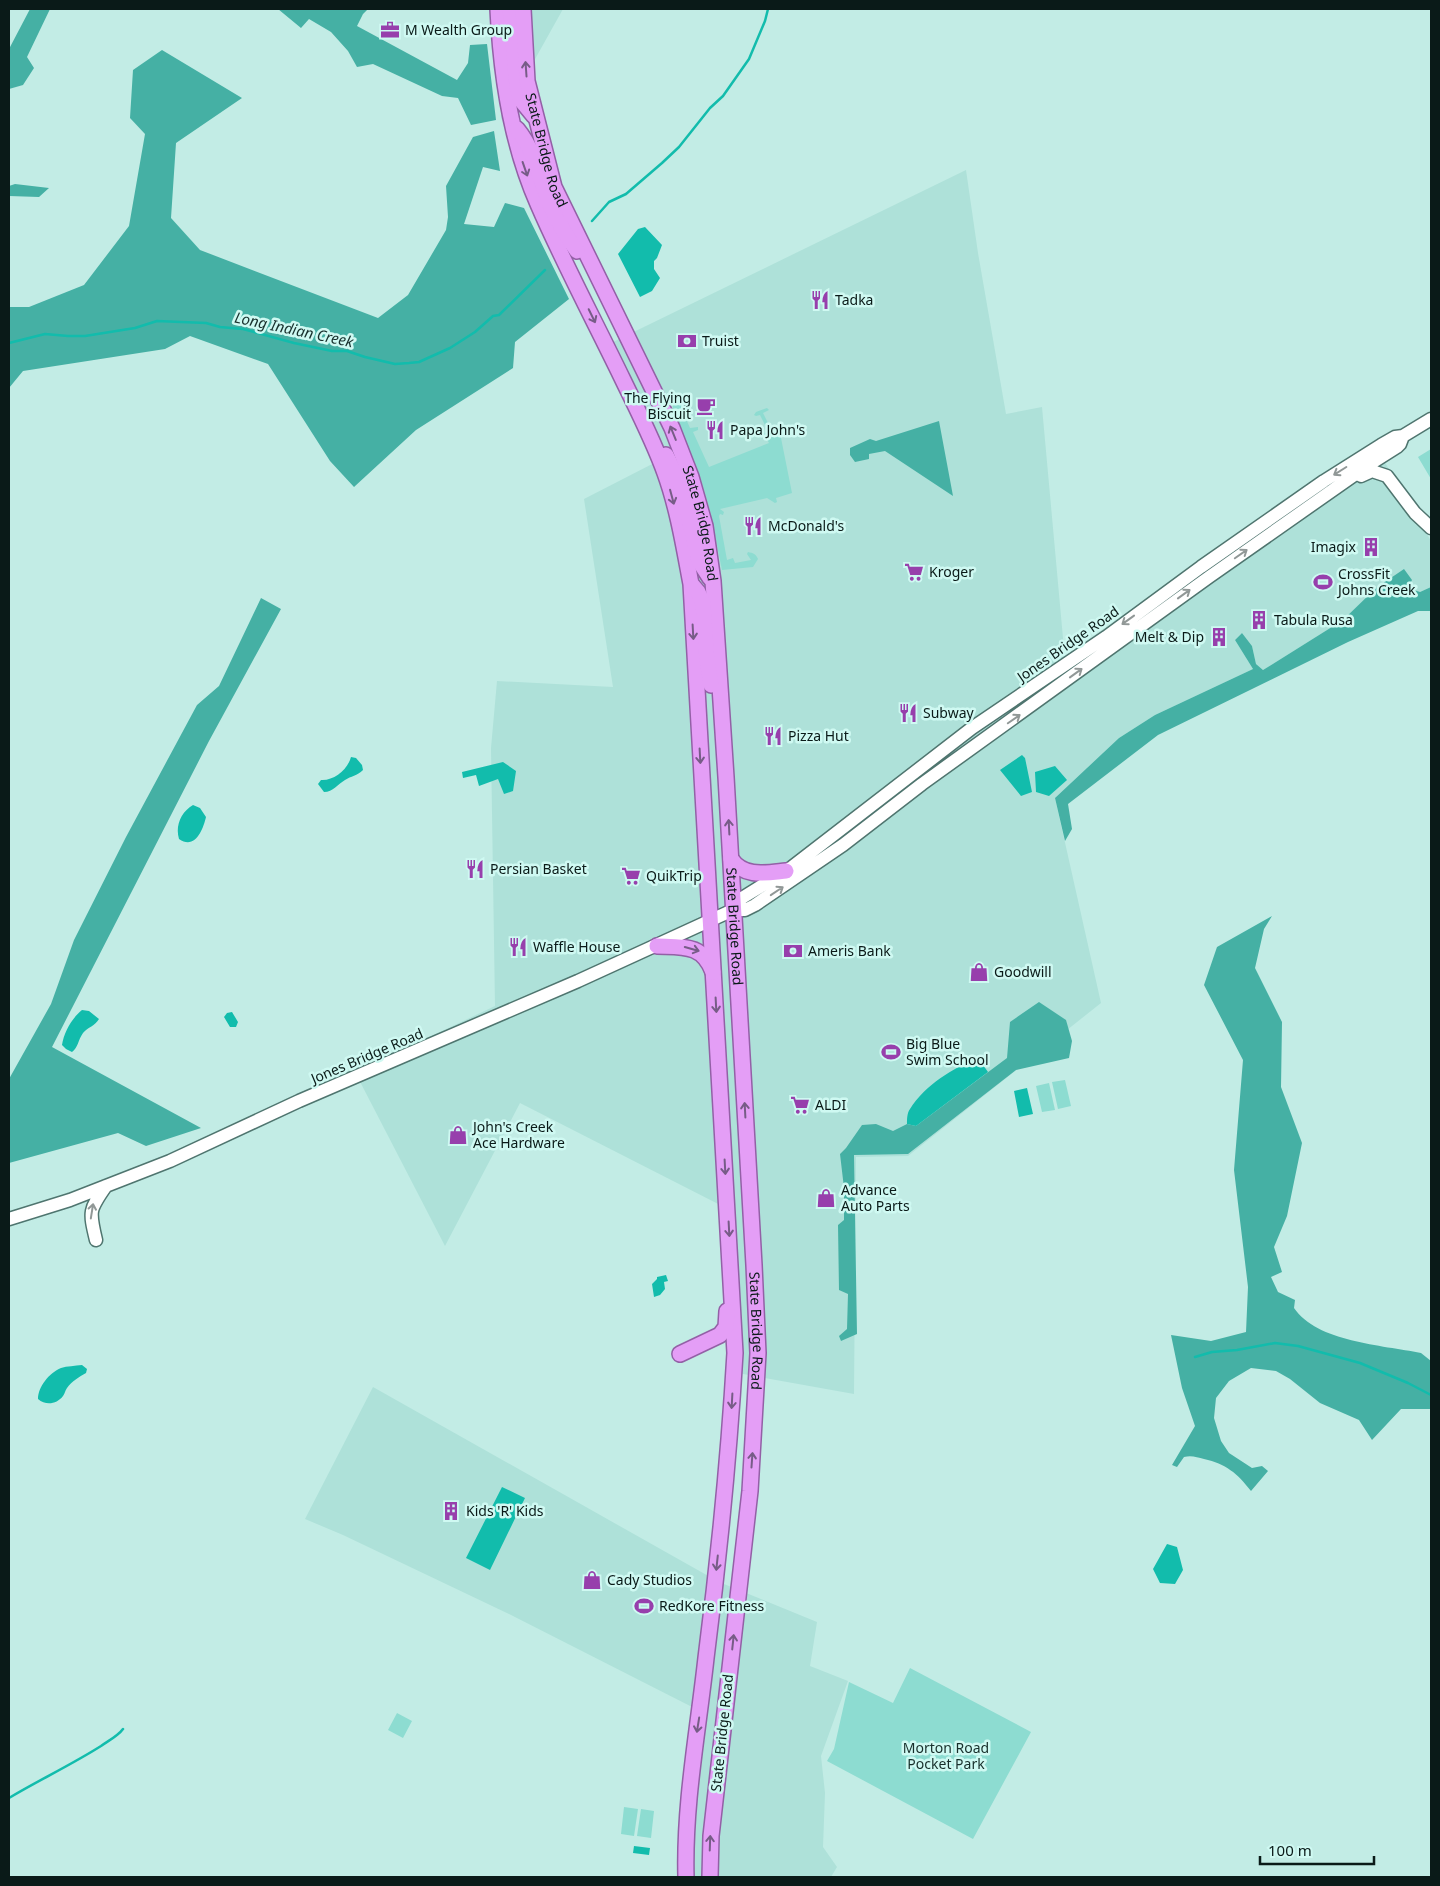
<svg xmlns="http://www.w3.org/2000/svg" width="1440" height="1886" viewBox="0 0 1440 1886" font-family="'Noto Sans',sans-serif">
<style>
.built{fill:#aee1d9}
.green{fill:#8ddcd1}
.forest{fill:#45b0a4}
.water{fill:#12bcac}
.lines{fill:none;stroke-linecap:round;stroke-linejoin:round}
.stream{stroke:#12bcac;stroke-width:2.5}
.secondary-casing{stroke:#4f756f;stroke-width:15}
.trunk-casing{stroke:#9360a6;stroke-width:18}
.secondary{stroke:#fff;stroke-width:12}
.trunk{stroke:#e49ef6;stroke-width:15}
.oneway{stroke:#775c87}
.oneway2{stroke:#919897}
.labels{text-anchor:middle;stroke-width:5;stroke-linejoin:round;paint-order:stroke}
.poi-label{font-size:14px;fill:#0a1a18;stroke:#cff9f2;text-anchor:start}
.street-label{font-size:14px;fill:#0a1a18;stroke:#cff9f2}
.park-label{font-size:14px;fill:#172f2b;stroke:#cff9f2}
.water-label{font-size:15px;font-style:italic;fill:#18302d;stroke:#cff9f2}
</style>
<rect width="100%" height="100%" fill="#c2ece5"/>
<path class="built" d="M 502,9 L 563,9 L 501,120 L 502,54 Z
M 966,170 L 978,253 L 1006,414 L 1042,407 L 1065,660 L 1273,526 L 1380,454 L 1431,541 L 1431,587 L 1420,592 L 1407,588 L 1376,588 L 1343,620 L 1263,670 L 1256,664 L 1252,646 L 1242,633 L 1235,640 L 1253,669 L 1155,715 L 1119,738 L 1055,798 L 1101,1003 L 908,1156 L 856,1157 L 854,1394 L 732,1372 L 730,1210 L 520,1103 L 445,1246 L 355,1072 L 495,1006 L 491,748 L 497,681 L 613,687 L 584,499 L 658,461 L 609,344 Z
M 373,1387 L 719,1582 L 817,1622 L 810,1666 L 848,1681 L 821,1756 L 825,1793 L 823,1847 L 837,1867 L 831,1877 L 687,1877 L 698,1710 L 513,1616 L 343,1535 L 305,1519 Z"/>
<path class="green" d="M 678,402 L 685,404 L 685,408 L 682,410 L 690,428 L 698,427 L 698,430 L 693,432 L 709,467 L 769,443 L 764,434 L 768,431 L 760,415 L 756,416 L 754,415 L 756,412 L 767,408 L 769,410 L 763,413 L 774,435 L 780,433 L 792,493 L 776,498 L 777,502 L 775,503 L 767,498 L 720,509 L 724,512 L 723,515 L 720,514 L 719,516 L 727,560 L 733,558 L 735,563 L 751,560 L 747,554 L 748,552 C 753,553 756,554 758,559 L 753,567 L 722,570 L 710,511 L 701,480 L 673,408 L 673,404 Z
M 1431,449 L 1431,479 L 1418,457 Z
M 1065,1080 L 1071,1106 L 1058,1109 L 1052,1082 Z
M 1049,1083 L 1055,1110 L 1042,1112 L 1036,1086 Z
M 910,1668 L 1031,1732 L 973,1839 L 827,1761 L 834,1749 L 849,1682 L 893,1703 Z
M 397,1713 L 412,1721 L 403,1738 L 388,1730 Z
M 624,1807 L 638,1809 L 634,1836 L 621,1834 Z
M 641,1809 L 654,1811 L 651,1838 L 637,1836 Z"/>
<path class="forest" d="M 30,9 L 50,9 L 27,57 L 34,68 L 23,85 L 9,89 L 9,49 Z
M 278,9 L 368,9 L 363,14 L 357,26 L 457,80 L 468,63 L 470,45 L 487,44 L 496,120 L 471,125 L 458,98 L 442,96 L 373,64 L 357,67 L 348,51 L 331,32 L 309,19 L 301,28 Z
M 162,50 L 242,98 L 176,143 L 171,218 L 200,250 L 378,318 L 408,295 L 446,230 L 448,217 L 446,186 L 473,137 L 494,131 L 500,171 L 483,167 L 464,224 L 494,227 L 505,203 L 524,208 L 569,299 L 515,342 L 513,368 L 416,430 L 354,487 L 330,461 L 268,364 L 190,336 L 165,349 L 23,371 L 9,388 L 9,307 L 29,307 L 84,285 L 129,226 L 145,134 L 130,118 L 133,70 Z
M 15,184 L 49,188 L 39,197 L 9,196 L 9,186 Z
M 939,421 L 953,496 L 885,451 L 869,454 L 869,459 L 855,462 L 850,455 L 850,448 L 870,439 L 876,441 Z
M 1404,569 L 1412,580 L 1408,588 L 1420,592 L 1431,587 L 1431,611 L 1418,611 L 1348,642 L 1158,735 L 1068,804 L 1072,829 L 1065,841 L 1055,798 L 1119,738 L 1155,715 L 1253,669 L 1235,640 L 1242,633 L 1252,646 L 1256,664 L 1263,670 L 1343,620 L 1376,588 Z
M 261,598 L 281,609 L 209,741 L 52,1047 L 201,1128 L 146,1146 L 118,1133 L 9,1163 L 9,1079 L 51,1004 L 74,940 L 126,837 L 197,705 L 219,686 Z
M 1272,916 L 1264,929 L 1255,968 L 1282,1022 L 1281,1087 L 1302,1143 L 1287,1216 L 1274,1247 L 1282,1272 L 1271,1277 L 1278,1292 L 1295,1300 L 1294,1308 C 1317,1342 1382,1345 1421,1353 L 1431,1361 L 1431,1409 L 1401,1409 L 1372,1440 L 1359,1420 L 1320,1403 L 1290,1379 L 1276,1371 L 1251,1368 L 1229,1381 L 1216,1398 L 1214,1418 L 1221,1441 L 1229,1453 L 1252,1468 L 1262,1466 L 1268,1471 L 1251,1491 C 1237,1473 1226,1464 1204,1459 C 1197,1457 1191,1455 1184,1457 L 1177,1467 L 1172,1465 L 1195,1426 L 1182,1388 L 1171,1335 L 1211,1341 L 1246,1332 L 1248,1287 L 1234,1170 L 1243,1060 L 1204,985 L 1217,947 Z
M 1039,1002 L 1066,1020 L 1072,1041 L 1069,1058 L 1016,1070 L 908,1154 L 854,1155 L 857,1334 L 841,1341 L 839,1336 L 847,1329 L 848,1294 L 839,1290 L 838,1225 L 844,1220 L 844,1188 L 840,1154 L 846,1148 L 862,1125 L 876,1124 L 893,1131 L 907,1124 L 916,1126 L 1007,1058 L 1010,1022 Z"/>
<path class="water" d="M 645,227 L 662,245 L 657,258 L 654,261 L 654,269 L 660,278 L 652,291 L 640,297 L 618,254 L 638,229 Z
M 1022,755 L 1025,758 L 1032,792 L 1021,796 L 1000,770 Z
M 351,757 L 356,758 L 362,765 L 363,770 C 357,776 351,776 345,780 C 338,784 333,792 324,792 L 318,784 L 321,780 C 334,781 348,769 351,757 Z
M 503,762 L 516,771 L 513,791 L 504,794 L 498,779 L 479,786 L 476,775 L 463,778 L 462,772 Z
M 1055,766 L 1067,780 L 1049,796 L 1036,792 L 1035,772 Z
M 193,805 L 200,808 L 206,817 C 203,830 195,850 179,839 C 175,826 181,812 193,805 Z
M 82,1010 L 89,1011 L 99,1019 C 95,1026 88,1027 83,1033 C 78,1040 78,1048 72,1052 L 66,1049 L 62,1045 C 64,1032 72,1018 82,1010 Z
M 232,1012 L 238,1022 L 236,1027 L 230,1027 L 224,1017 L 227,1013 Z
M 978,1058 L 988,1072 L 916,1126 L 907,1124 C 907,1119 907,1113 910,1109 C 925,1085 953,1068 978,1058 Z
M 1027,1088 L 1033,1114 L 1019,1117 L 1014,1091 Z
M 666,1275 L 668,1281 L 664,1282 L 665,1289 L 660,1295 L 654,1297 L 652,1284 L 657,1279 L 657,1277 Z
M 82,1365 L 87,1369 L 86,1373 C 79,1377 72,1381 67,1388 C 65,1391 65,1393 63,1396 C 57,1404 46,1406 38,1399 C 38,1387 49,1373 61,1368 C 67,1366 75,1366 82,1365 Z
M 502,1487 L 525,1498 L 490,1570 L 466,1558 Z
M 1167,1544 L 1177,1547 L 1183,1570 L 1175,1584 L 1160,1583 L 1153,1569 Z
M 634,1846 L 650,1848 L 649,1855 L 633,1853 Z"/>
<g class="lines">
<path class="stream" d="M 592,221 L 609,202 L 626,194 L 662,163 L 679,147 L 710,108 L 723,96 L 749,59 L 765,21 L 768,9
M 9,343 L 45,334 L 68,336 L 85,336 L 135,328 L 157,321 L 206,323 L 220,327 L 243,329 L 294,343 L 332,351 L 347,351 L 365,357 L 395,364 L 409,363 L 419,362 L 450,348 L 475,332 L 493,316 L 499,315 L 545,270
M 1195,1357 L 1212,1352 L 1237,1350 L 1275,1343 L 1298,1346 L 1360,1363 L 1408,1383 L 1431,1395
M 9,1798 C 39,1780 71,1765 101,1746 C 108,1741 118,1736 123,1729"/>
<g class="secondary-casing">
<path id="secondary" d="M 1361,476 L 1372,471 L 1387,476 L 1415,513 L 1431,528
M 733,910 L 742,898 L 792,867 L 972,728 L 1106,637 L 1201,567 L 1324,481 L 1381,445 L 1395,437 L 1403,436 L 1431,419
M 9,1219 L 70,1200 L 170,1161 L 299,1101 L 578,981 L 733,910 L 745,910 L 755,905 L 843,845 L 922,784 L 1209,577 L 1367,466 L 1397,447 L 1400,444 L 1403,436
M 96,1240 C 89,1211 89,1210 106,1186"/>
</g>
<g class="trunk-casing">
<g id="trunk">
<path d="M 498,9 C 501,75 511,143 538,204 C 564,264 595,322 623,380 C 638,411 654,442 665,473 C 678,509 684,547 691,584 L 735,1353 C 729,1455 719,1557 706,1658 C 698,1731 684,1804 686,1877"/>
<path d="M 510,9 L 517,87 L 520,99 L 534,116"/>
<path id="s1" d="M 523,9 L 527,81 L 554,187 L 672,428 L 691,477 L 705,526 L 713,581 L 726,777 L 754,1265 L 758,1353 L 750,1491 L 711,1836 L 710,1877"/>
<path d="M 517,129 C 536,152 540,181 551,207 C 558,223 567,237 577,251"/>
<path d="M 666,455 L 681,485 L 699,561 L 710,578"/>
<path d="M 692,585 L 698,592 L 703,603 L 707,661 L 711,685"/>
<path d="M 731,859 C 744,878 766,873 786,871"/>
<path d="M 657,946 C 683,947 703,944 713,972"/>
<path d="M 680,1354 L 720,1335 L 726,1327 L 727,1311"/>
</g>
</g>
<use href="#secondary" class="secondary"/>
<use href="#trunk" class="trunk"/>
</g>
<defs><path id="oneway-shaft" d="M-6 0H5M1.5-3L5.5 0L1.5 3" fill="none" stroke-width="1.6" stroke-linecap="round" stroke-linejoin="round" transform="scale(1.25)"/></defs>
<g class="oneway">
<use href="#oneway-shaft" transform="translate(526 69) rotate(-94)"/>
<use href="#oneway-shaft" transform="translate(525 169) rotate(71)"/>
<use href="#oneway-shaft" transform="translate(592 316) rotate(64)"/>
<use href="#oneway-shaft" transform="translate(673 433) rotate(-112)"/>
<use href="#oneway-shaft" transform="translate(672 497) rotate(75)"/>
<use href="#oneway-shaft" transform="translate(693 632) rotate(87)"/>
<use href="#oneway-shaft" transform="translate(700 756) rotate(87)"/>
<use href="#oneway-shaft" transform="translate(729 827) rotate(-93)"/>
<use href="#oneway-shaft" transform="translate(692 949) rotate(16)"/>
<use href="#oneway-shaft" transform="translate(716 1005) rotate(87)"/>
<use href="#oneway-shaft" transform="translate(745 1110) rotate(-93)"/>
<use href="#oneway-shaft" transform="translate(725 1167) rotate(87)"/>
<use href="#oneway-shaft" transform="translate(729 1229) rotate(87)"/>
<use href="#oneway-shaft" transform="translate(732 1401) rotate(93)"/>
<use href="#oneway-shaft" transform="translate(752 1460) rotate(-86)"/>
<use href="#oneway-shaft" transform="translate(717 1563) rotate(96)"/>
<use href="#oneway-shaft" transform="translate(733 1642) rotate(-84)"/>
<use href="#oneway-shaft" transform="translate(698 1725) rotate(99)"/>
<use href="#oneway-shaft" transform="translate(710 1843) rotate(-88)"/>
</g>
<g class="oneway2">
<use href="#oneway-shaft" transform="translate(1340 471) rotate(148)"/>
<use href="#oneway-shaft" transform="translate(1241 554) rotate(-35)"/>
<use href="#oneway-shaft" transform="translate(1184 594) rotate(-36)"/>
<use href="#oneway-shaft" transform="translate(1128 620) rotate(144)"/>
<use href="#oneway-shaft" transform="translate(1076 673) rotate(-36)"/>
<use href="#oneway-shaft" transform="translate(1014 719) rotate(-35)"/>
<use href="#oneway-shaft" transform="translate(777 891) rotate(-34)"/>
<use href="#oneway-shaft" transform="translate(92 1211) rotate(-81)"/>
</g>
<defs>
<g id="office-bare" transform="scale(1.5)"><path d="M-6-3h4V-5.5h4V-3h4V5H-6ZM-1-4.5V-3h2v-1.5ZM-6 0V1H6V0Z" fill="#973fac" stroke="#cff9f2" stroke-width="2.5" paint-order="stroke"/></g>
<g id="restaurant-bare" transform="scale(1.5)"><path d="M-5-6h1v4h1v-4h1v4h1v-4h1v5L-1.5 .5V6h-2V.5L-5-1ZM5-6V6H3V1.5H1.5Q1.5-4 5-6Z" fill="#973fac" stroke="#cff9f2" stroke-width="2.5" paint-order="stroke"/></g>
<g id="bank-bare" transform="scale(1.5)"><path d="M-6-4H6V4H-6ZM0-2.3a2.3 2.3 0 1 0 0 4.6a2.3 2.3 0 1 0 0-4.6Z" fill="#973fac" stroke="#cff9f2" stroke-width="2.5" paint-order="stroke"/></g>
<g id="cafe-bare" transform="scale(1.5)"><path d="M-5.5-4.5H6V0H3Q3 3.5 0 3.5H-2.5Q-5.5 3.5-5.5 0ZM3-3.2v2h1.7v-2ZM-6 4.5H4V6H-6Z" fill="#973fac" stroke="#cff9f2" stroke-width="2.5" paint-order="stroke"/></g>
<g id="building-bare" transform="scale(1.5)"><path d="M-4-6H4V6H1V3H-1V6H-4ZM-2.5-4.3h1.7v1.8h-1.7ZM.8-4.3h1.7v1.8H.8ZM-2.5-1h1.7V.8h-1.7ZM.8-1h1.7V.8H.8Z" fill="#973fac" stroke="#cff9f2" stroke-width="2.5" paint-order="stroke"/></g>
<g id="supermarket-bare" transform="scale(1.5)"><path d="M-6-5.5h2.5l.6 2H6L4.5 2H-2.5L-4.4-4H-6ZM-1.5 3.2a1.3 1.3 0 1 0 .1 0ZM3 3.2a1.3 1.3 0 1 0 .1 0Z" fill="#973fac" stroke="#cff9f2" stroke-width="2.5" paint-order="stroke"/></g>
<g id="stadium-bare" transform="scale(1.5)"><path d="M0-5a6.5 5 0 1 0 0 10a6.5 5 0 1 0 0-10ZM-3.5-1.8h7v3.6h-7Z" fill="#973fac" stroke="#cff9f2" stroke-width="2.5" paint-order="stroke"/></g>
<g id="shop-bare" transform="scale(1.5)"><path d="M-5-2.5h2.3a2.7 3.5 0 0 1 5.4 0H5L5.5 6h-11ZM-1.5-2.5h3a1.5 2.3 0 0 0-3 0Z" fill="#973fac" stroke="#cff9f2" stroke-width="2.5" paint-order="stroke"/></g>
</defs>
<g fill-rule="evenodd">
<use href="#office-bare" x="390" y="30"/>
<use href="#restaurant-bare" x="820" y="300"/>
<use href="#bank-bare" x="687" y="341"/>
<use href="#cafe-bare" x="706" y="406"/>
<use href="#restaurant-bare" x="715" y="430"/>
<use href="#restaurant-bare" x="753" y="526"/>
<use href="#building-bare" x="1371" y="547"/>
<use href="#supermarket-bare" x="914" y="572"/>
<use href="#stadium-bare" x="1323" y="582"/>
<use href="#building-bare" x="1259" y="620"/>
<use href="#building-bare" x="1219" y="637"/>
<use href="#restaurant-bare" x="908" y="713"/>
<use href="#restaurant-bare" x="773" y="736"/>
<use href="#restaurant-bare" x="475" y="869"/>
<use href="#supermarket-bare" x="631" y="876"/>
<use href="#restaurant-bare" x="518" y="947"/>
<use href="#bank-bare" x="793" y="951"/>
<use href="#shop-bare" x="979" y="972"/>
<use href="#stadium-bare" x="891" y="1052"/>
<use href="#supermarket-bare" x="800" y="1105"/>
<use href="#shop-bare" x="458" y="1135"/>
<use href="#shop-bare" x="826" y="1198"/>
<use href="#building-bare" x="451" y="1511"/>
<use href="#shop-bare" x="592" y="1580"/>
<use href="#stadium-bare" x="644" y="1606"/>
</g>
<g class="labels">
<g class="poi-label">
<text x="405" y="35">M Wealth Group</text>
<text x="835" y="305">Tadka</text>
<text x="702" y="346">Truist</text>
<text x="691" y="403" text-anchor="end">The Flying<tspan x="691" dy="16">Biscuit</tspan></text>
<text x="730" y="435">Papa John's</text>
<text x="768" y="531">McDonald's</text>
<text x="1356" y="552" text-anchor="end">Imagix</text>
<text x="929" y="577">Kroger</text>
<text x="1338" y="579">CrossFit<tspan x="1338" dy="16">Johns Creek</tspan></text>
<text x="1274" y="625">Tabula Rusa</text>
<text x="1204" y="642" text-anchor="end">Melt &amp; Dip</text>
<text x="923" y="718">Subway</text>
<text x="788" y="741">Pizza Hut</text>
<text x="490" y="874">Persian Basket</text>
<text x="646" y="881">QuikTrip</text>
<text x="533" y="952">Waffle House</text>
<text x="808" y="956">Ameris Bank</text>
<text x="994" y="977">Goodwill</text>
<text x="906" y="1049">Big Blue<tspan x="906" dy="16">Swim School</tspan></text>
<text x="815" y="1110">ALDI</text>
<text x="473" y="1132">John's Creek<tspan x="473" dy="16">Ace Hardware</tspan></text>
<text x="841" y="1195">Advance<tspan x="841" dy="16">Auto Parts</tspan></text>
<text x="466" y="1516">Kids 'R' Kids</text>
<text x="607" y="1585">Cady Studios</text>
<text x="659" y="1611">RedKore Fitness</text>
</g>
<g class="street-label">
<text dy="5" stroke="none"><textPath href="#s1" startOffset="144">State Bridge Road</textPath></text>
<text dy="5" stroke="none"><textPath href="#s1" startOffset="550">State Bridge Road</textPath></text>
<text transform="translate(1068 644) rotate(-35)" y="5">Jones Bridge Road</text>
<text dy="5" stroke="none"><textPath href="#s1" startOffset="955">State Bridge Road</textPath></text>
<text transform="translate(367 1056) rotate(-23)" y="5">Jones Bridge Road</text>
<text dy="5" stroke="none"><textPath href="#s1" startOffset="1360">State Bridge Road</textPath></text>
<text transform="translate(722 1733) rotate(-84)" y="5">State Bridge Road</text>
</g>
<g class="park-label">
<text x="946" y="1753">Morton Road<tspan x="946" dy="16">Pocket Park</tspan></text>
</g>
<g class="water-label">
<text transform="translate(294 330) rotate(12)" y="5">Long Indian Creek</text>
</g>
</g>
<rect width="1440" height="1886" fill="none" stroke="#0a1a18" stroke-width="20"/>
<path d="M1260 1856v8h114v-8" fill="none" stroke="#0a1a18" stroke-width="2.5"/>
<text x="1268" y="1856" font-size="15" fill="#0a1a18" stroke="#cff9f2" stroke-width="4" paint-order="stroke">100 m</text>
</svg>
